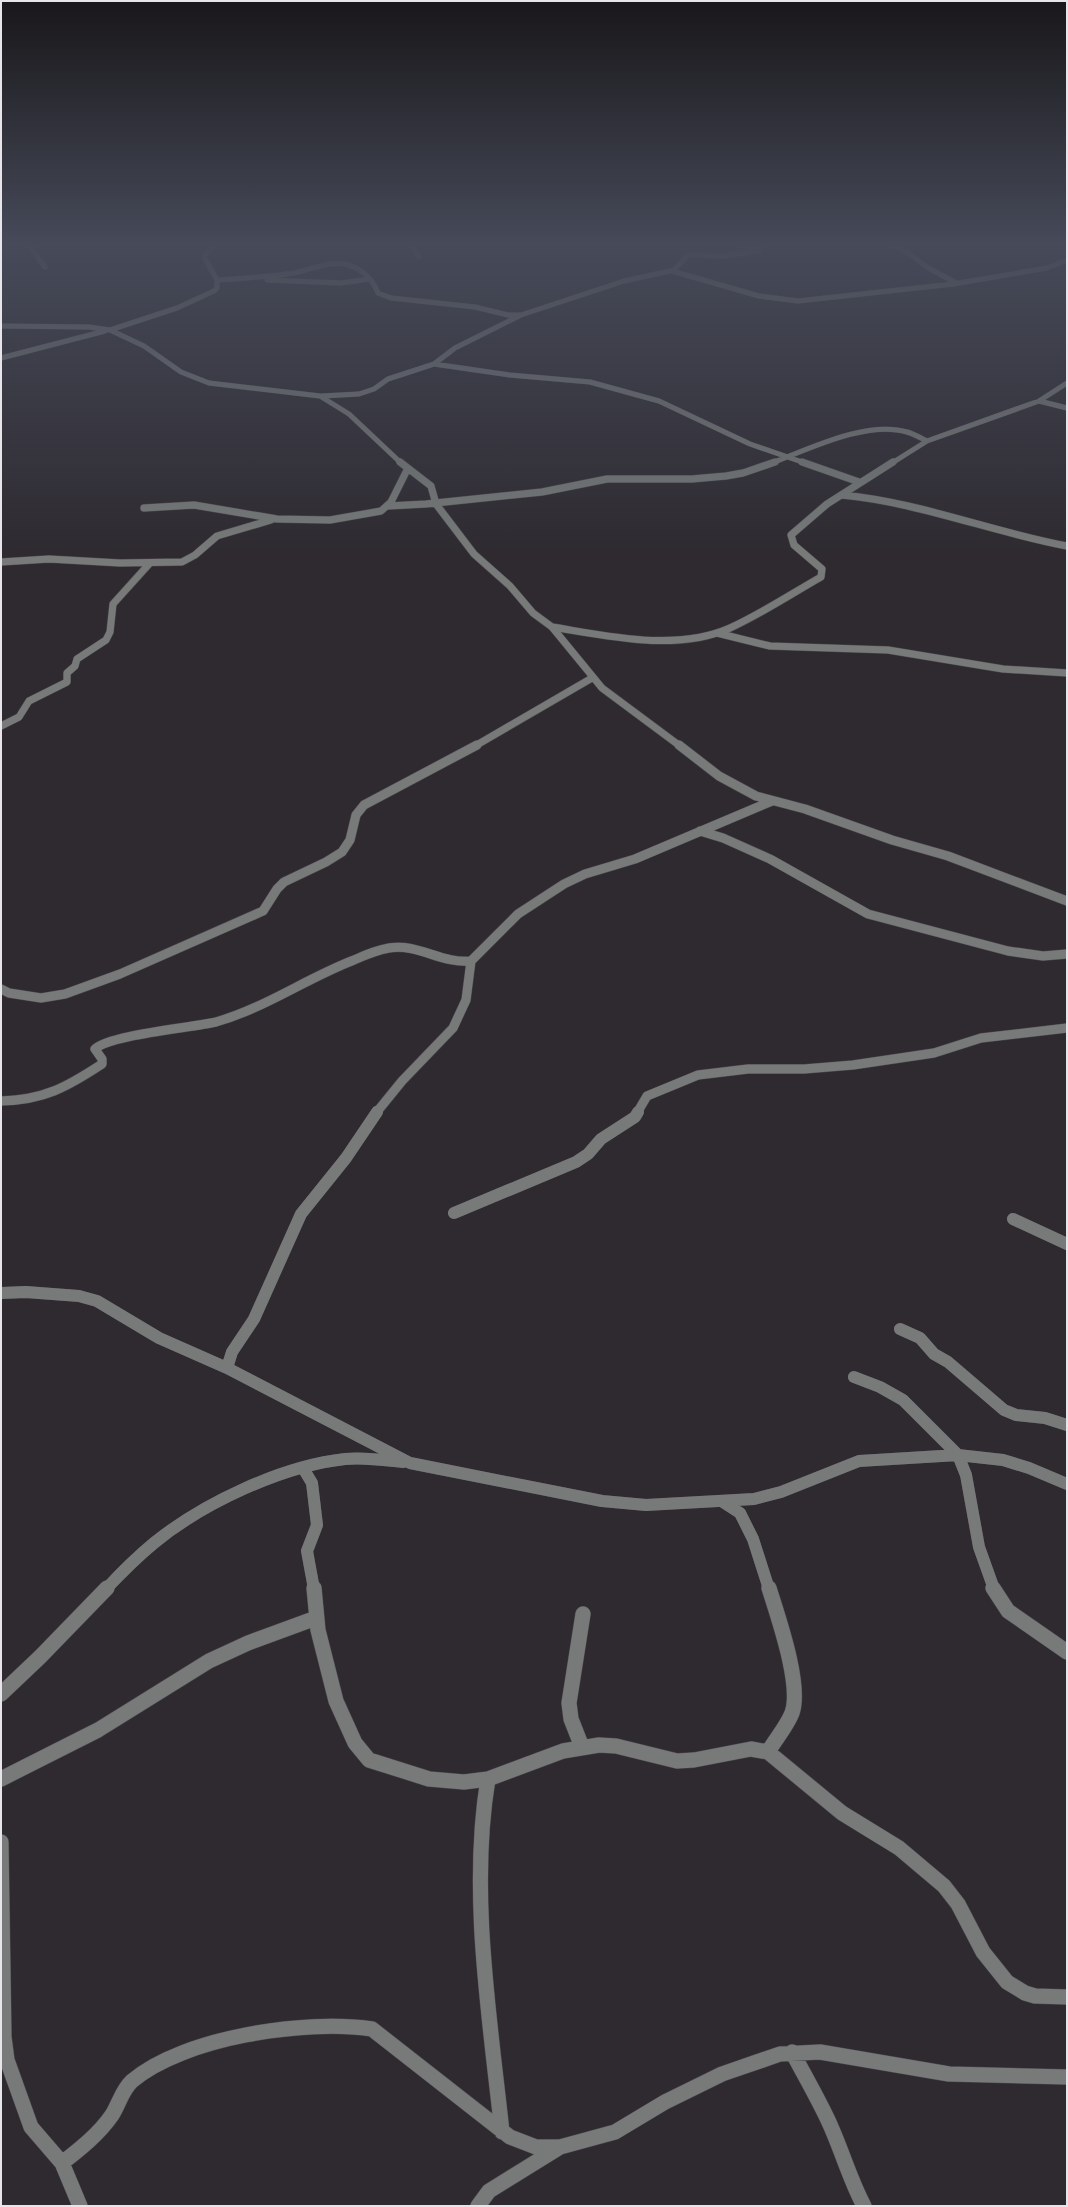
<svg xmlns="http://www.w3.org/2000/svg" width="1068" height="2207" viewBox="0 0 1068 2207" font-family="Poppins,sans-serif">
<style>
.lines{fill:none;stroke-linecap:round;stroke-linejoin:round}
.minor-far4-casing{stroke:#4c484e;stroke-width:5.5}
.minor-far3-casing{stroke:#4c484e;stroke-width:8}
.minor-far2-casing{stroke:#4c484e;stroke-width:10}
.minor-far1-casing{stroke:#4c484e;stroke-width:12}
.minor-casing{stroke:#4c484e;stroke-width:16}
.minor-far4{stroke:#777a78;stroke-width:5}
.minor-far3{stroke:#777a78;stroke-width:7}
.minor-far2{stroke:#777a78;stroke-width:9}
.minor-far1{stroke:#777a78;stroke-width:12}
.minor{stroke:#777a78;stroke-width:15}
</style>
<rect width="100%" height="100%" fill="#2e2a30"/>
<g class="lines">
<g class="minor-far4-casing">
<path id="minor-far4" d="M 29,245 L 45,267
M 411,245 L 419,257
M 892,245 L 904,250 L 927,267 L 956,283
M 672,271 L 759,296 L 798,301 L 953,284 L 1047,268 L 1067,260
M 217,280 C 243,278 268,277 294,273 C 310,270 328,261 345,264 C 360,267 373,279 378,293 L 391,298 L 475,307 L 508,315 L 521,315 L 624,281 L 674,270 L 688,255 L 724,256 L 758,251 L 760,249 L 739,245
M 267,280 L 341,283 L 369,279
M 1,326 L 89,327 L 110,330 L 144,346 L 181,372 L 209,383 L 320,396 L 349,414 L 401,463
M 110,330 L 177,308 L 214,291 L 217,288 L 217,280 L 204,257 L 214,245
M 1,358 L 105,331
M 434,364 L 455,348 L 519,316
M 322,396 L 359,394 L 374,389 L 388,379 L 434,364 L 510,375 L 590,382 L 659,401 L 750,444 L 805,463
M 1039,401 L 1067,408
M 772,463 C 809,449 867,420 907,432 C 914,434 921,438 927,441
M 892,463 L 927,441 L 1039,401 L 1067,383"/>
</g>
<g class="minor-far3-casing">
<path id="minor-far3" d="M 400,462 L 431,486 L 436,504 L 474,554 L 510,586 L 533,613 L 552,627 L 602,688 L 680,746
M 802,462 L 859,482
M 842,495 C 918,502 992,532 1067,546
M 388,506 L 426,504 L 542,492 L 607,479 L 692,479 L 726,476 L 743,473 L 775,462
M 144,508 L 194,505 L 277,519 L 330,520 L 381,511 L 391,502 L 407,470
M 1,562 L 49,559 L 120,563 L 182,562 L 195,555 L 217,536 L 271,520
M 552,627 C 608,636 676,652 730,628 C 761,614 791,594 821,577 L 822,569 L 794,545 L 791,535 L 827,504 L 893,462
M 717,633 L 770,646 L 888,650 L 1003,669 L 1067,673
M 1,726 L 19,717 L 29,701 L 67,682 L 67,673 L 75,666 L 77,659 L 106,640 L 110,632 L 113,604 L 150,563
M 475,746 L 592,678"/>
</g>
<g class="minor-far2-casing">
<path id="minor-far2" d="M 679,745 L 719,776 L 756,796 L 805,809 L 892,840 L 948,856 L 1067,901
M 700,831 L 723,838 L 770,859 L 868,914 L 1008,951 L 1043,956 L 1067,954
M 1,989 L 9,993 L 41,998 L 65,994 L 120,974 L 263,911 L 277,889 L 284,882 L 326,862 L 342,852 L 350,840 L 356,815 L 364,805 L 477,745
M 1,1101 C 44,1100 67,1087 102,1064 L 102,1059 L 95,1049 C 109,1035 190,1028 216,1022 C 265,1008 307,978 354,960 C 365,955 377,950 389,948 C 418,943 441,964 471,961
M 376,1113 L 402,1081 L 453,1028 L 466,1000 L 471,961 L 518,914 L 564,884 L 585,874 L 635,859 L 772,801
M 637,1113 L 647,1096 L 698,1075 L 748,1069 L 804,1069 L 853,1065 L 934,1053 L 981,1038 L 1067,1028"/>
</g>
<g class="minor-far1-casing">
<path id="minor-far1" d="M 454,1213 L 576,1162 L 588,1154 L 601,1139 L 635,1117 L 638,1112
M 1013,1219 L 1067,1244
M 1,1293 L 26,1292 L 79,1296 L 97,1301 L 159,1338 L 227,1368 L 410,1463 L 602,1501 L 646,1505 L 754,1499 L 781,1492 L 859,1461 L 958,1455 L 1003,1460 L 1029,1468 L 1067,1484
M 900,1329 L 920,1338 L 934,1354 L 948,1362 L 1004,1410 L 1016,1415 L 1045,1418 L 1067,1425
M 227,1368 L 232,1352 L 254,1319 L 301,1214 L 346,1158 L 377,1112
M 854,1377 L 880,1387 L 903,1400 L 958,1455 L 966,1475 L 979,1547 L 994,1589
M 303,1468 L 312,1483 L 317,1525 L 307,1551 L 314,1589
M 723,1502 L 740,1513 L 753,1539 L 769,1589
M 106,1589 C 121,1573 137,1557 154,1543 C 203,1503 282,1466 345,1459 C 364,1457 384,1460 403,1462"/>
</g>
<g class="minor-casing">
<path id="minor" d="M 314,1588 L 318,1630 L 336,1701 L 355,1743 L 369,1760 L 429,1779 L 464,1782 L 488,1779 L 563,1751 L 599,1745 L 616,1746 L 677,1761 L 694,1760 L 751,1749 L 768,1752 L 842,1813 L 899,1848 L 944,1886 L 958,1904 L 983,1952 L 1007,1982 L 1025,1993 L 1035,1996 L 1067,1997
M 993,1588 L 1008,1611 L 1067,1652
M 1,1694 L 40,1657 L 107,1588
M 582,1747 L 571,1719 L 569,1703 L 583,1614
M 768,1752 C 775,1740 787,1726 792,1713 C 802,1685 778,1617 769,1588
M 1,1779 L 98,1730 L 209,1661 L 248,1643 L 316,1618
M 488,1779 C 469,1892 490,2019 502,2132
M 1,1842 L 4,2037 L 7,2060 L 31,2127 L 62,2163 L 80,2206
M 792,2052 C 804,2074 816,2095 827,2118 C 841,2147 849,2178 864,2206
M 62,2163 C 80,2149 99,2134 112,2115 C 119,2104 122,2090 132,2081 C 184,2037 306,2019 372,2029 L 510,2137 L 536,2147 L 560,2147
M 478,2206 L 489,2191 L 560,2147 L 615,2132 L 665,2102 L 722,2074 L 780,2054 L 820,2052 L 949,2074 L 1067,2077"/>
</g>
<use href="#minor-far4" class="minor-far4"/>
<use href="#minor-far3" class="minor-far3"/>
<use href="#minor-far2" class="minor-far2"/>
<use href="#minor-far1" class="minor-far1"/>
<use href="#minor" class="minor"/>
</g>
<linearGradient id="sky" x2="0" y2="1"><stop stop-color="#19171a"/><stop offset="0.44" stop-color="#464a59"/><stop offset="1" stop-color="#464a59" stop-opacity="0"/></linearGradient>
<rect width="1068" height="554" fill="url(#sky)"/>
<rect width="1068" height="2207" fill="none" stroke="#e7e5e9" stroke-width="4"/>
</svg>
